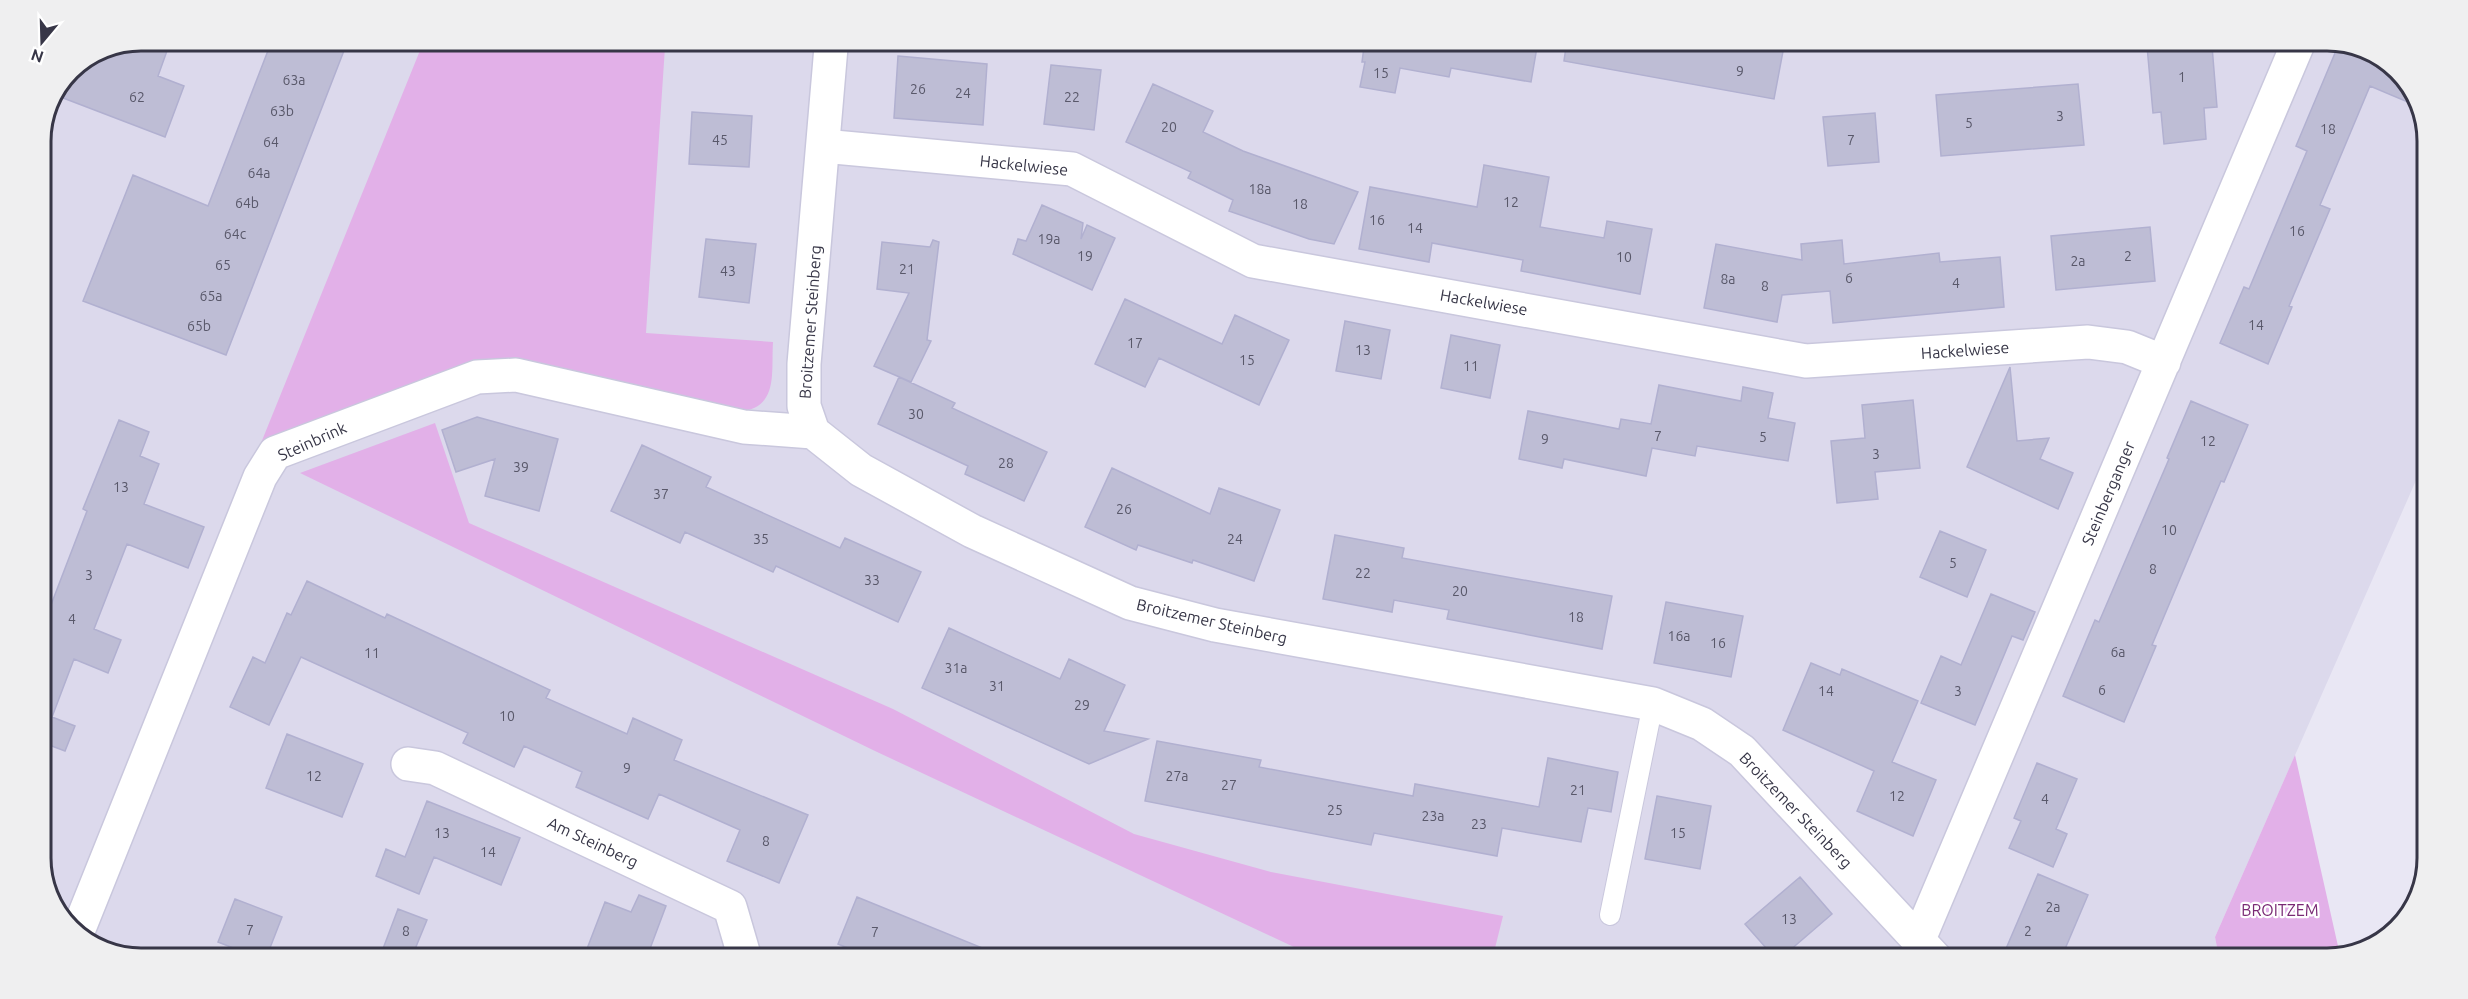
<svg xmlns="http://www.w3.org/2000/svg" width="2468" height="999" viewBox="0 0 2468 999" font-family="Ubuntu,sans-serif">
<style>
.residential{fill:#dcd9ec}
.green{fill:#e2b0e8}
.building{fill:#bebdd5;stroke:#b1b0d0;stroke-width:1.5}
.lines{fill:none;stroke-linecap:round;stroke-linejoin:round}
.service-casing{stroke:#c9c7dd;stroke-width:22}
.minor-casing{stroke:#c9c7dd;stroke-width:36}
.service{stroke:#fff;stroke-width:20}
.minor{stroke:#fff;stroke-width:33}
.labels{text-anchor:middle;stroke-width:4.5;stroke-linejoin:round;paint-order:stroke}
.number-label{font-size:14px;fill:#59586a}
.street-label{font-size:16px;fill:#373647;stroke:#fff}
.park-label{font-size:16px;fill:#792974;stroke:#fff}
.rim{fill:none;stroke:#373647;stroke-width:3}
</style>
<rect width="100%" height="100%" fill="#e9e7f4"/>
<path class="residential" d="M 2360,46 L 2407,79 L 2427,134 L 2425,460 L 2215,937 L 2219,958 L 108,953 L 61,919 L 41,865 L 41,135 L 70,70 L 103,48 Z"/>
<path class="green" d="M 665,47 L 646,333 L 773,342 C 771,372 779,408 740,411 L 503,359 L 261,443 L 421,48 Z
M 435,423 L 469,523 L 893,709 L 1134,834 L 1271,872 L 1503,916 L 1493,956 L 1313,956 L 875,751 L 300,473 Z
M 2295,755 L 2340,955 L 2328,958 L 2219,958 L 2215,937 Z"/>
<path class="building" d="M 1749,46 L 1784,46 L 1774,99 L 1564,61 L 1566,47 Z
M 2147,46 L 2212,46 L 2217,107 L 2204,108 L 2206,139 L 2164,144 L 2161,112 L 2153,113 Z
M 2338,46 L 2360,46 L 2407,79 L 2417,106 L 2370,86 L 2320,205 L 2330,209 L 2289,306 L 2292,307 L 2268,364 L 2220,343 L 2244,287 L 2249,289 L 2307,151 L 2296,146 Z
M 1364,47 L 1537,47 L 1531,82 L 1451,68 L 1449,77 L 1400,68 L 1395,93 L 1360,87 L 1365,62 L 1362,62 Z
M 103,48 L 168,48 L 158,76 L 184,86 L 165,137 L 58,96 L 70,70 Z
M 269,48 L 345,48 L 226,355 L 83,301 L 133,175 L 208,206 Z
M 898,56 L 987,64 L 983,125 L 894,118 Z
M 1051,65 L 1101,70 L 1094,130 L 1044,124 Z
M 1153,84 L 1213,111 L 1203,132 L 1243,151 L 1358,192 L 1334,244 L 1309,239 L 1229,211 L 1233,200 L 1188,178 L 1191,172 L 1126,142 Z
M 2078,84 L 2084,145 L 1941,156 L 1936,95 Z
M 692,112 L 752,116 L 749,167 L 689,164 Z
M 1875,113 L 1879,162 L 1828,166 L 1823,117 Z
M 1484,165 L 1549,177 L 1540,227 L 1604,238 L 1607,221 L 1652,229 L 1640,294 L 1521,271 L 1523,260 L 1432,243 L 1429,262 L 1359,249 L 1370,187 L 1477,207 Z
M 1042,205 L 1083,223 L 1081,239 L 1087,225 L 1115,238 L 1092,290 L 1013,254 L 1018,239 L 1026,241 Z
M 2150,227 L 2155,281 L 2056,290 L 2051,236 Z
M 706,239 L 756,244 L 749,303 L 699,297 Z
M 933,240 L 939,242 L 927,340 L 931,341 L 911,382 L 874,366 L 909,293 L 877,289 L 882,242 L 930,247 Z
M 1842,240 L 1844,264 L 1939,253 L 1940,262 L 2000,257 L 2004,307 L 1833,323 L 1830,291 L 1782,295 L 1777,322 L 1704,308 L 1716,244 L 1802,260 L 1801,244 Z
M 1125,299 L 1222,344 L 1235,315 L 1289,340 L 1259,405 L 1159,358 L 1145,387 L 1095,364 Z
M 1345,321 L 1390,330 L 1381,379 L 1336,371 Z
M 1451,335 L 1500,345 L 1490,398 L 1441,388 Z
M 2010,367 L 2017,441 L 2049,438 L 2040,459 L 2073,473 L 2058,509 L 1967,467 Z
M 899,377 L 955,403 L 952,408 L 1047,452 L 1024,501 L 965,474 L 968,466 L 878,424 Z
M 1659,385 L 1741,401 L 1743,387 L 1773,393 L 1768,418 L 1795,423 L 1788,461 L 1697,446 L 1695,456 L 1652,448 L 1646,476 L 1564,459 L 1562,468 L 1519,459 L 1528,411 L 1619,429 L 1621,419 L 1651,424 Z
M 1913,400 L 1920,468 L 1875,472 L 1878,499 L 1837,503 L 1831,441 L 1865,438 L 1862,405 Z
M 2191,401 L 2248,425 L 2224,482 L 2221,481 L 2152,645 L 2156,646 L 2124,722 L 2063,696 L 2095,620 L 2099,622 L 2169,459 L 2167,458 Z
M 477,417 L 558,439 L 539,511 L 485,496 L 495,459 L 456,472 L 442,430 Z
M 119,420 L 149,432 L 140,456 L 159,464 L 144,504 L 204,527 L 188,568 L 127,544 L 94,629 L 121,640 L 108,673 L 74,659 L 52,717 L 75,726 L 65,751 L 41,742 L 41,631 L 87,511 L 83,509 Z
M 642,445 L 711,477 L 706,487 L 840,548 L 845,538 L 921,572 L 898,622 L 776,566 L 773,572 L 685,532 L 680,543 L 611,511 Z
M 1112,468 L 1210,514 L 1219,488 L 1280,510 L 1254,581 L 1193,560 L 1192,563 L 1138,545 L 1136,550 L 1085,527 Z
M 1940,531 L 1986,550 L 1967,597 L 1920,577 Z
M 1335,535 L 1404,548 L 1402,558 L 1612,596 L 1602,649 L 1447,619 L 1449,610 L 1394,600 L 1392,612 L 1323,599 Z
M 307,581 L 385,618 L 387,614 L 550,690 L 546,698 L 627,734 L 633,718 L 682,740 L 674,760 L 808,815 L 779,883 L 727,861 L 740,830 L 659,794 L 648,819 L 576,787 L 582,772 L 524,746 L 514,767 L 463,743 L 468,733 L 301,657 L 269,725 L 230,707 L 253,657 L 265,663 L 287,613 L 291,615 Z
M 1991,594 L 2035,612 L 2023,640 L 2012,636 L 1975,725 L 1921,703 L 1941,656 L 1961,665 Z
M 1666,602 L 1743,616 L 1731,677 L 1654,663 Z
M 949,628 L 1060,679 L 1069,659 L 1125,685 L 1104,731 L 1148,739 L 1089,764 L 922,688 Z
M 1811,663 L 1840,675 L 1842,669 L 1918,701 L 1892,762 L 1936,780 L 1913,836 L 1857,811 L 1874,771 L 1783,730 Z
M 287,734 L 363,764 L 342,817 L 266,788 Z
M 1157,741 L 1261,760 L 1259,767 L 1413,796 L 1415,784 L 1539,807 L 1548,758 L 1618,772 L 1611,812 L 1588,808 L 1581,842 L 1502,828 L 1497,856 L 1374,833 L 1371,845 L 1145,801 Z
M 2037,763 L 2077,779 L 2056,829 L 2067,834 L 2053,867 L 2009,848 L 2021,821 L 2014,818 Z
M 1657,796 L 1711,806 L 1700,869 L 1645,859 Z
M 427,801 L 520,838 L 501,885 L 434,857 L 419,894 L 376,876 L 386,849 L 405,857 Z
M 2038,874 L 2088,895 L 2068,942 L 2061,958 L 2002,958 Z
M 1800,877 L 1832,914 L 1782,957 L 1774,957 L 1745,924 Z
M 639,895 L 666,906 L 648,954 L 585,954 L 605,902 L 631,912 Z
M 857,897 L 997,954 L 996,955 L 865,955 L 838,944 Z
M 235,899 L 282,917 L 268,953 L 246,953 L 218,942 Z
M 398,909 L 427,920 L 413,954 L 381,954 Z"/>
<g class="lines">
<g class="service-casing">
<path id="service" d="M 1610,915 L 1653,704"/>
</g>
<g class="minor-casing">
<path id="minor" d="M 831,47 L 804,364 L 804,406 L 813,432 L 861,470 L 972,531 L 1130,603 L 1215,625 L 1653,704 L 1702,724 L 1742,751 L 1935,958
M 823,146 L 1072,169 L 1253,261 L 1806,361 L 2088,342 L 2127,347 L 2164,362
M 408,764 L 435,768 L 730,907 L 744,955
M 78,931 L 260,477 L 275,453 L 477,377 L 516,375 L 744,427 L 813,432
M 1919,939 L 2297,46"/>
</g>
<use href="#service" class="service"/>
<use href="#minor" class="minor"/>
</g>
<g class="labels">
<g class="number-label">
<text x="1740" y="76">9</text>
<text x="1381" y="78">15</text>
<text x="2182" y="82">1</text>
<text x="294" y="85">63a</text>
<text x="918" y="94">26</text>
<text x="963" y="98">24</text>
<text x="137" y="102">62</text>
<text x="1072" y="102">22</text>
<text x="282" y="116">63b</text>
<text x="2060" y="121">3</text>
<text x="1969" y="128">5</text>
<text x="1169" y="132">20</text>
<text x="2328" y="134">18</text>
<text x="720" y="145">45</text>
<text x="1851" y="145">7</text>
<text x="271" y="147">64</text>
<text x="259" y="178">64a</text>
<text x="1260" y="194">18a</text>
<text x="1511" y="207">12</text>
<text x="247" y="208">64b</text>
<text x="1300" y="209">18</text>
<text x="1377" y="225">16</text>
<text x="1415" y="233">14</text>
<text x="2297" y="236">16</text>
<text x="235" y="239">64c</text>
<text x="1049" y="244">19a</text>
<text x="1085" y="261">19</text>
<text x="2128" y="261">2</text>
<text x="1624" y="262">10</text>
<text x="2078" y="266">2a</text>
<text x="223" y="270">65</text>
<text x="907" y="274">21</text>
<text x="728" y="276">43</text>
<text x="1849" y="283">6</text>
<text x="1728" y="284">8a</text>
<text x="1956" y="288">4</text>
<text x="1765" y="291">8</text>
<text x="211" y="301">65a</text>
<text x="2256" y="330">14</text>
<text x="199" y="331">65b</text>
<text x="1135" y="348">17</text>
<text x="1363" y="355">13</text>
<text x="1247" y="365">15</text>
<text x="1471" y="371">11</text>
<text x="916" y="419">30</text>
<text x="1658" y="441">7</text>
<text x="1763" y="442">5</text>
<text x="1545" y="444">9</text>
<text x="2208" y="446">12</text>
<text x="1876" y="459">3</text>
<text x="1006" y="468">28</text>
<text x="521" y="472">39</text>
<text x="121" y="492">13</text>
<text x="661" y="499">37</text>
<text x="1124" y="514">26</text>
<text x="2169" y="535">10</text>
<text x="761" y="544">35</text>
<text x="1235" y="544">24</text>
<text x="1953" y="568">5</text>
<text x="2153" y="574">8</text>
<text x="1363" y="578">22</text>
<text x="89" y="580">3</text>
<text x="872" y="585">33</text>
<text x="1460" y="596">20</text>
<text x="1576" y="622">18</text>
<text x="72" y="624">4</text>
<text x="1679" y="641">16a</text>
<text x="1718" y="648">16</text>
<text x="2118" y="657">6a</text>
<text x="372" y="658">11</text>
<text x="956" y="673">31a</text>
<text x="997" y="691">31</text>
<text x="2102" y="695">6</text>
<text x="1826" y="696">14</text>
<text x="1958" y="696">3</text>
<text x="1082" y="710">29</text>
<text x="507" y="721">10</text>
<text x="627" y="773">9</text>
<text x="314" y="781">12</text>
<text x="1177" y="781">27a</text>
<text x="1229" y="790">27</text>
<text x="1578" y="795">21</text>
<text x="1897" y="801">12</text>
<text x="2045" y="804">4</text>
<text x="1335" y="815">25</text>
<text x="1433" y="821">23a</text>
<text x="1479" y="829">23</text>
<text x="442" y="838">13</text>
<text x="1678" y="838">15</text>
<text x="766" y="846">8</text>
<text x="488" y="857">14</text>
<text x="2053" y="912">2a</text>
<text x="1789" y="924">13</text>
<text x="250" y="935">7</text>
<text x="406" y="936">8</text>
<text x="2028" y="936">2</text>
<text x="875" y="937">7</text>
</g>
<g class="street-label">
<text transform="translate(1024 165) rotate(6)" y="6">Hackelwiese</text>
<text transform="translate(1484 302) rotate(10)" y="6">Hackelwiese</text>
<text transform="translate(810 322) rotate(-86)" y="6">Broitzemer Steinberg</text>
<text transform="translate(1965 350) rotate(-4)" y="6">Hackelwiese</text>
<text transform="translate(312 441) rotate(-24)" y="6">Steinbrink</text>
<text transform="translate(2108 493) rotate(-67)" y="6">Steinberganger</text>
<text transform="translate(1212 621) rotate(13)" y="6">Broitzemer Steinberg</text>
<text transform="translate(1796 810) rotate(46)" y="6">Broitzemer Steinberg</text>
<text transform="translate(593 842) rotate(25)" y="6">Am Steinberg</text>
</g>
<g class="park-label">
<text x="2280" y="916">BROITZEM</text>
</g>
</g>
<path d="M0 0H2468V999H0ZM141 51H2327A90 90 0 0 1 2417 141V858A90 90 0 0 1 2327 948H141A90 90 0 0 1 51 858V141A90 90 0 0 1 141 51Z" fill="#efeff0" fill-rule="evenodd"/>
<path class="rim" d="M141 51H2327A90 90 0 0 1 2417 141V858A90 90 0 0 1 2327 948H141A90 90 0 0 1 51 858V141A90 90 0 0 1 141 51Z"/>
<g transform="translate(42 42) rotate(199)" stroke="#ffffff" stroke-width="4.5" paint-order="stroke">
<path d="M0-4.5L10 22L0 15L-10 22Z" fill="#373647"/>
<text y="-9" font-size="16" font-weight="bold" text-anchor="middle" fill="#373647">N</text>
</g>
</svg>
